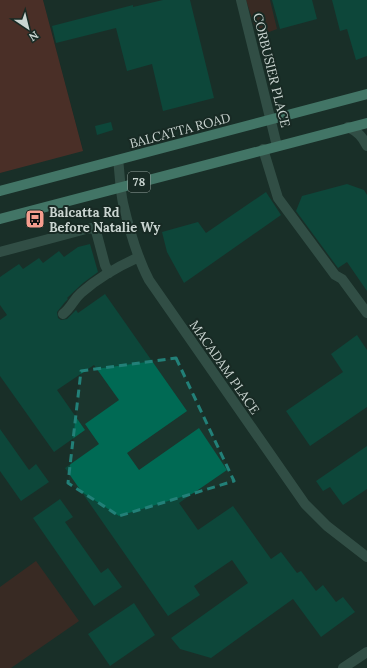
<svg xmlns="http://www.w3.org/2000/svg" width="367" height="668" viewBox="0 0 367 668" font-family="Lora,serif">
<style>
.built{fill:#1b352d}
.green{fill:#612a22}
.forest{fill:#88372c}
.building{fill:#006a54}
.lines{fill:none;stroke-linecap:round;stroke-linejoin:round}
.minor{stroke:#517b6d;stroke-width:10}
.major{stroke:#76d0b5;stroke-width:10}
.marked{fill:none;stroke:#228078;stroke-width:3;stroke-dasharray:8 5;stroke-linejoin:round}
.labels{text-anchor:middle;stroke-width:4;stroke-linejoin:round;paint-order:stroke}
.shield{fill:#182a24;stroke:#95a29d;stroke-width:1}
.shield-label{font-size:12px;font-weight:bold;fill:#cad5d1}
.street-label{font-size:13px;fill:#cad5d1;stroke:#182a24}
.poi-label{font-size:13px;font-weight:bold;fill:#cad5d1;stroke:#182a24;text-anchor:start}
</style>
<rect width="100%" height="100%" fill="#182a24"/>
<path class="built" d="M 43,0 L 367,0 L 367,668 L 0,668 L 0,173 L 83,150 Z"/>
<path class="green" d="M 246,0 L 270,0 L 277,29 L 264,34 L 256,31 Z
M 36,561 L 79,621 L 11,668 L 0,668 L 0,587 Z"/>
<path class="forest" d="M 0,0 L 43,0 L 83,151 L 0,173 Z"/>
<path class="building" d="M 163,0 L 190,0 L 214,98 L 163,111 L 152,64 L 127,71 L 116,28 L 56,43 L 52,26 L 133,5 L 133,7 Z
M 272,0 L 312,0 L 317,19 L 280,29 Z
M 332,0 L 367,0 L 367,56 L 356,60 L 347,29 L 340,31 Z
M 111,122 L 113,130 L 97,135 L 95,126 Z
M 347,184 L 364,190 L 367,195 L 367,291 L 347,262 L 338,268 L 296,211 L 302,196 Z
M 266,192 L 281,215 L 184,283 L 167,252 L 162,232 L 198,222 L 206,233 Z
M 90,244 L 98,272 L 83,283 L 67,298 L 68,299 L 65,302 L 57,312 L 58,318 L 61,320 L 67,319 L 76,310 L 78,313 L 105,294 L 187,411 L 127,453 L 139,470 L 199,428 L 227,470 L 179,503 L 198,530 L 233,506 L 271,559 L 281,552 L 297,573 L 301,571 L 316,591 L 323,585 L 336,602 L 343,597 L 355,612 L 321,637 L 293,599 L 211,658 L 180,649 L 171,638 L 248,583 L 232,560 L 194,586 L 200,595 L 168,616 L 65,468 L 99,444 L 85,424 L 119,400 L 94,365 L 57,390 L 85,430 L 54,452 L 0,376 L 0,320 L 7,315 L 0,305 L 0,277 L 19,264 L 23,269 L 39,258 L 43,263 L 59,251 L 64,257 L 78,247 Z
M 357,335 L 367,350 L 367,407 L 310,446 L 286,411 L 343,372 L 331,354 Z
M 0,429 L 29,470 L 36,464 L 49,482 L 21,501 L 0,471 Z
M 367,446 L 367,489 L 343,505 L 330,487 L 323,491 L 316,481 Z
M 60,499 L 73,517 L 65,522 L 101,573 L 108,568 L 122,587 L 94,606 L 33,518 Z
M 134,603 L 155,635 L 110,666 L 88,634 Z"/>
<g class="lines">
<path class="minor" d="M 241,0 L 277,146
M 348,127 C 358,132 362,136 367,146
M 263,149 L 278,198 L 335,275 L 342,279 L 367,313
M 118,160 C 120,174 120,189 123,203 C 129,229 137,257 149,280 L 305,504 L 327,526 L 367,557
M 0,252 L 86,229 L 92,228 L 96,231 L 105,265 L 109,273
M 63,314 C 72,307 73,300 81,293 C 98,278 119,266 139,257
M 343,668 L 367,652"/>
<path class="major" d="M 0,191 L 367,94
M 0,219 L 367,123"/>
</g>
<path d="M0 0H367V668H0ZM 176,358 L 234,481 L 119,516 L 68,483 L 81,371 Z" fill="#182a24" fill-opacity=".55" fill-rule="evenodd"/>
<path class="marked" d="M 176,358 L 234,481 L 119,516 L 68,483 L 81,371 Z"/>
<defs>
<g id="bus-square" transform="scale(1)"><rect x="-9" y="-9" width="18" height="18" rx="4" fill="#f59d8e" stroke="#182a24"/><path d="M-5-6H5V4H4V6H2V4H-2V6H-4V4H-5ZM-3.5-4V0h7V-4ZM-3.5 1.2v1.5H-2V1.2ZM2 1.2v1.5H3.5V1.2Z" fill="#111"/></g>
</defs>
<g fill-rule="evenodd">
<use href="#bus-square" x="35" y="219"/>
</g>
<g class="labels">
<rect class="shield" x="128" y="172" width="22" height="20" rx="3"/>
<g class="shield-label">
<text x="139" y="186">78</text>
</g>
<g class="street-label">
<text transform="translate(272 70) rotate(76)" y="5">CORBUSIER PLACE</text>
<text transform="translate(180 130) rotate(-15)" y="5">BALCATTA ROAD</text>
<text transform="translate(225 367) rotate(55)" y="5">MACADAM PLACE</text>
</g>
<g class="poi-label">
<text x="49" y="217">Balcatta Rd<tspan x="49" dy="15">Before Natalie Wy</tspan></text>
</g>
</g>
<g transform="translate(28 28) rotate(145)" stroke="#182a24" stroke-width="3" paint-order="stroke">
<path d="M0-3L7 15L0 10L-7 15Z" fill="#cad5d1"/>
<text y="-6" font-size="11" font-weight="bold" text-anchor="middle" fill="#cad5d1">N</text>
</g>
</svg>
